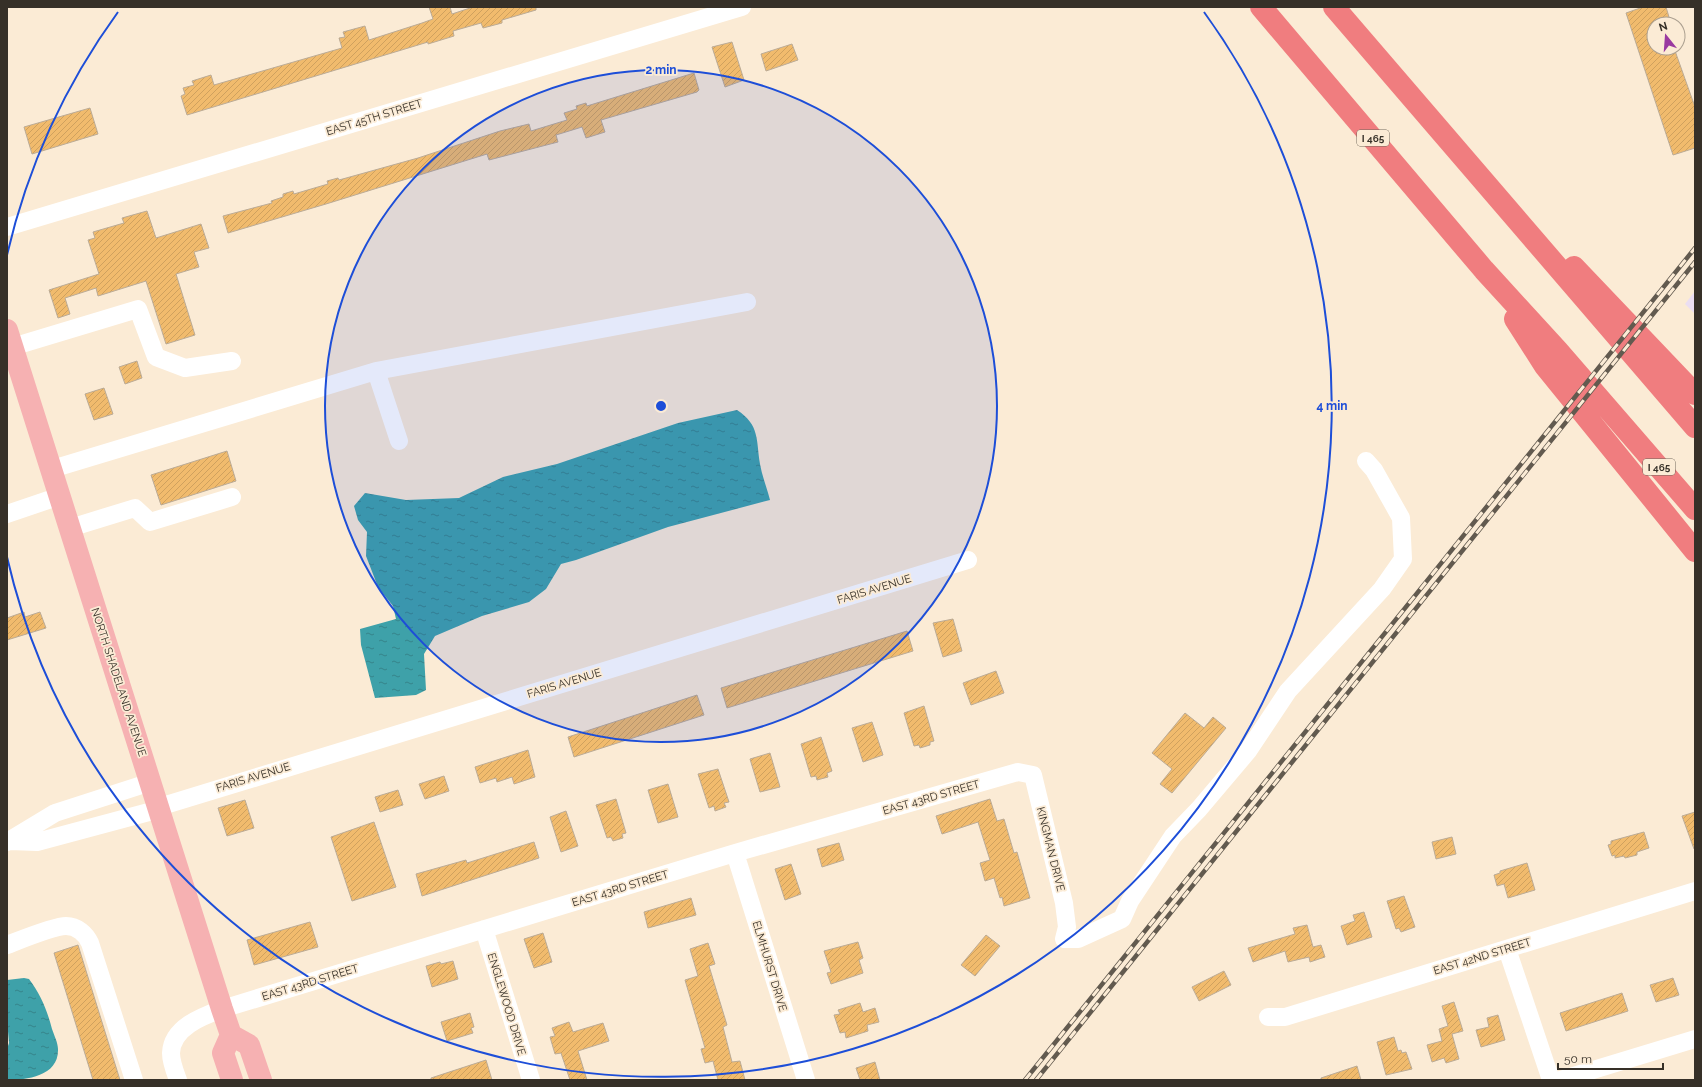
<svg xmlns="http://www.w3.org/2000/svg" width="1702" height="1087" viewBox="0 0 1702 1087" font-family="Raleway,sans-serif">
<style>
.industrial{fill:#ebdef2}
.water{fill:url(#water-ripples)}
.building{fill:url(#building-hatch);stroke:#bbab96}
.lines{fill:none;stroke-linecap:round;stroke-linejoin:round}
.minor{stroke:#fff;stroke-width:18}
.major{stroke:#f6b1b2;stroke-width:22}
.highway{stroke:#f07d7f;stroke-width:22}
.rail-casing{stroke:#625a4f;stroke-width:4.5}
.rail{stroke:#fbebd5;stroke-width:3;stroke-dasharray:9;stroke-linecap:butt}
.ring{fill:none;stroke:#1d4ed8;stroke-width:2}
.labels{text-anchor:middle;stroke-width:3.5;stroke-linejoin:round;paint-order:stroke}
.shield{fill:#fbebd5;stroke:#71685c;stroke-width:1}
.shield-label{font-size:10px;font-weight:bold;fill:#363028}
.street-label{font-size:11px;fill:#363028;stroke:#fbebd5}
.centre{fill:#1d4ed8;stroke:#fbebd5;stroke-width:2}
.ring-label{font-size:12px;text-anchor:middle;font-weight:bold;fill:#1d4ed8;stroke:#fbebd5;stroke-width:3.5;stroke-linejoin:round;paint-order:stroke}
</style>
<defs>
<pattern id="water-ripples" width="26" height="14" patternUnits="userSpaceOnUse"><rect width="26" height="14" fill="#3ea1a9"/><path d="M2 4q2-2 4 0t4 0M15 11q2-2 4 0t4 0" fill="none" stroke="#35848a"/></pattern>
<pattern id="building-hatch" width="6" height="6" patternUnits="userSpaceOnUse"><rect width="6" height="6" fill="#f1bb6d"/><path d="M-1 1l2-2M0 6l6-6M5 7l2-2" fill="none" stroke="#cfa15e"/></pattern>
</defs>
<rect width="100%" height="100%" fill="#fbebd5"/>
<path class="industrial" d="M 1695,291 L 1695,314 L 1685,304 Z"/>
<path class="water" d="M 737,410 C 760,425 756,440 760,464 C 762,476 767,488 770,500 L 668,527 L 576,560 L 561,564 L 546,589 L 529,602 L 482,616 L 435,636 L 424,654 L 426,690 L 416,695 L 375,698 L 361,645 L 360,629 L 396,619 L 393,606 L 378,587 L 366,556 L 367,532 L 358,520 L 354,506 L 365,493 L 406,500 L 459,498 L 503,477 L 557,464 L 678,423 Z
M 24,978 L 29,979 C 41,995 47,1010 52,1029 C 54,1035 58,1043 58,1049 C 59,1076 27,1080 7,1080 L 7,1049 L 9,1043 L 7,1020 L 7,980 Z"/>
<path class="building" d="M 429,7 L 450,7 L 452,14 L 473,7 L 536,7 L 536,10 L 502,20 L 502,23 L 483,28 L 481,23 L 453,31 L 454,36 L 428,44 L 428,42 L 187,115 L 181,96 L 185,94 L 183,88 L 194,85 L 192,81 L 211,75 L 214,85 L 342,48 L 339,38 L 345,37 L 343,32 L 365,26 L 369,40 L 422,23 L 433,19 Z
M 1643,7 L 1666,7 L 1669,17 L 1654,22 L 1654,48 L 1674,48 L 1695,107 L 1695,148 L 1673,155 L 1626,13 Z
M 732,42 L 744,80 L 725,87 L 712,47 Z
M 792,44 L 798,60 L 766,71 L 761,54 Z
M 694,73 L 699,90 L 697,92 L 601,120 L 605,132 L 586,138 L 582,127 L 556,135 L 558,142 L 489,160 L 487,154 L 326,204 L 228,233 L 223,216 L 272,203 L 271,201 L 283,197 L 283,194 L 293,191 L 294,194 L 328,184 L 327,181 L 338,178 L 339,180 L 418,158 L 500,131 L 529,124 L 531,131 L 567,120 L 564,113 L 577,109 L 576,106 L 586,103 L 587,106 Z
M 90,108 L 98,134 L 32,154 L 24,127 Z
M 147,211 L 156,238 L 201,224 L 209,248 L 194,252 L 199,267 L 176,274 L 195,335 L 166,344 L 146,281 L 98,296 L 96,288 L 65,298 L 70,314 L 58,318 L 49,290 L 99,274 L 88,240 L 95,238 L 93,232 L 124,223 L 122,218 Z
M 137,361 L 142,378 L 125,384 L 119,367 Z
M 104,388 L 113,414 L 94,420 L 85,394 Z
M 227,451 L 236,481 L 161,505 L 151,475 Z
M 24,612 L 25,617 L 40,612 L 46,628 L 7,640 L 7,618 Z
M 953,619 L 962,651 L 943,657 L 933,623 Z
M 907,631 L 913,651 L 727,708 L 721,688 Z
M 996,671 L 1004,693 L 971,705 L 963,683 Z
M 697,695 L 704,715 L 574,757 L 568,737 Z
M 924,706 L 934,741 L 930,742 L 930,745 L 920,748 L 919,745 L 914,746 L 904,713 Z
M 1185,713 L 1204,728 L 1213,717 L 1226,728 L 1172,793 L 1160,784 L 1172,769 L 1152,753 Z
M 872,722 L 883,755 L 863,762 L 852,728 Z
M 821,737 L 832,771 L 827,773 L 828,777 L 817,780 L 816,776 L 811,777 L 801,744 Z
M 528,750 L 535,777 L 514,784 L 512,777 L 497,782 L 496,778 L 480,783 L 475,767 Z
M 770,753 L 780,787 L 760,792 L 750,759 Z
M 718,769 L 729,802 L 724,803 L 726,807 L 715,811 L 714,806 L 709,808 L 698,774 Z
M 444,776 L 449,791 L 425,799 L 419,784 Z
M 668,784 L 678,817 L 658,823 L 648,790 Z
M 398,790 L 403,805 L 380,812 L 375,797 Z
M 616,799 L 626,833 L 622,834 L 623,838 L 613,841 L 611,837 L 607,838 L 596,805 Z
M 990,799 L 997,821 L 1004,819 L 1014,853 L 1017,852 L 1030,898 L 1004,906 L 1002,897 L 1000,898 L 994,878 L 985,881 L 980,863 L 990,860 L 978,822 L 942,834 L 936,816 Z
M 245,800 L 254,828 L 227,836 L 218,808 Z
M 566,811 L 578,846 L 561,852 L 550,817 Z
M 1695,812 L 1695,848 L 1694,849 L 1682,816 Z
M 374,822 L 396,887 L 352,901 L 331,837 Z
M 1644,832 L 1649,848 L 1637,852 L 1637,855 L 1625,858 L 1624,856 L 1615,858 L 1615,855 L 1612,856 L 1608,845 L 1611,844 L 1611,841 Z
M 1452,837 L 1456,854 L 1436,859 L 1432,842 Z
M 534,842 L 539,858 L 422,896 L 416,874 L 466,860 L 467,863 Z
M 839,843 L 844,860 L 822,867 L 817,849 Z
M 1527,863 L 1535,890 L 1508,898 L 1504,884 L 1497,886 L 1494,875 L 1500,873 L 1500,871 Z
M 791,864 L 801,894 L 785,900 L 775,869 Z
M 1404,896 L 1415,927 L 1401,932 L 1399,928 L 1396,929 L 1387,901 Z
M 691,898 L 696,915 L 648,928 L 644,912 Z
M 1364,912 L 1372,937 L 1347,945 L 1341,926 L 1355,921 L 1353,915 Z
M 310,922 L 318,947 L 254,965 L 247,940 Z
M 1307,925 L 1313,947 L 1321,945 L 1325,957 L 1310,962 L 1309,957 L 1288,962 L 1285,951 L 1253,962 L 1248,948 L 1295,934 L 1293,928 Z
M 543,933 L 552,962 L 534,968 L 524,939 Z
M 986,935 L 1000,946 L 975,976 L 961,965 Z
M 858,942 L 863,958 L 859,960 L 863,973 L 831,984 L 827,973 L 831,972 L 824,951 Z
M 708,943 L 715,964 L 709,966 L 727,1025 L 723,1027 L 732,1062 L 740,1061 L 745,1080 L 718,1080 L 713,1061 L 705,1063 L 701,1049 L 705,1048 L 685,980 L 698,976 L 690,949 Z
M 78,945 L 120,1080 L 93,1080 L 54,953 Z
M 453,961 L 458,979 L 432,987 L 426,966 L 440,962 L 441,964 Z
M 1224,971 L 1231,985 L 1199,1001 L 1192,987 Z
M 1673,978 L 1679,995 L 1656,1002 L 1650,985 Z
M 1622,993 L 1628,1011 L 1566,1031 L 1560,1013 Z
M 1454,1002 L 1463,1031 L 1452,1034 L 1459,1059 L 1446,1063 L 1444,1058 L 1432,1062 L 1427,1045 L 1442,1041 L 1439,1029 L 1448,1026 L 1442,1006 Z
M 860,1003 L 863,1012 L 875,1008 L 879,1022 L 867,1025 L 868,1031 L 846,1038 L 845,1032 L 840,1033 L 834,1015 L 840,1014 L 838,1010 Z
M 470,1013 L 474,1027 L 471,1028 L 473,1033 L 447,1041 L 441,1022 Z
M 1498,1015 L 1505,1040 L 1481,1047 L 1476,1030 L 1489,1027 L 1487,1018 Z
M 569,1022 L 573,1032 L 603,1023 L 609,1041 L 578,1051 L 587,1080 L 570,1080 L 561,1053 L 555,1054 L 550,1037 L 555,1036 L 552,1028 Z
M 1394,1037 L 1398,1051 L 1401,1050 L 1402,1053 L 1406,1052 L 1412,1069 L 1386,1075 L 1377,1042 Z
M 486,1060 L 492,1080 L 431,1080 L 431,1078 Z
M 875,1062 L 880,1080 L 860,1080 L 856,1068 Z
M 1357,1066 L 1361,1080 L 1321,1080 L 1321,1078 Z"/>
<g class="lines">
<path class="minor" d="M 7,227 L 742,7
M 12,347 L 138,309 L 156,357 L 185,368 L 232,361
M 376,371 L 399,441
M 52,469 L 376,371 L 747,302
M 7,514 L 60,496
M 70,528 L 135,508 L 150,522 L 232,497
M 159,807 L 968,560
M 10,841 L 37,842 L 160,809
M 7,842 L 55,813 L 151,782
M 735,853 L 806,1080
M 484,929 L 531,1080
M 7,945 C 20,940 54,926 66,926 C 77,926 86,934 90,943 L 134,1080
M 1507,949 L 1551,1080
M 1268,1017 L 1285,1017 L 1695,891
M 178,1080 C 175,1072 171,1062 171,1053 C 172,1027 203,1016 222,1009 L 735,853 L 1018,772 L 1033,775 L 1064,903 L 1067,927 L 1064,939 L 1078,939 L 1122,919 L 1130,901 L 1173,836 L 1199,809 L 1248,751 L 1288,691 L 1382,589 L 1403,559 L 1401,518 L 1374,470 L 1366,461
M 1560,1080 L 1695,1039"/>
<path class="major" d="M 7,330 L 222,1009 L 231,1035 L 249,1045 L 261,1080
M 231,1035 L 223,1053 L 232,1080"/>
<path class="highway" d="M 1261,7 L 1484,270 L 1558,351 L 1695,509
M 1334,7 L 1695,427
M 1574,267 L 1695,394
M 1515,319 L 1545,366 L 1695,551"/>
<g class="rail-casing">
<path id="rail" d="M 1025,1080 L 1695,248
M 1036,1080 L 1695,262"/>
</g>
<use href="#rail" class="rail"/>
</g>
<circle cx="661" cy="406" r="336" fill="#1d4ed8" fill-opacity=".12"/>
<g class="ring">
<circle cx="661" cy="406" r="336"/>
<path d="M7 255A671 671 0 0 1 118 12M1204 12A671 671 0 1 1 7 557"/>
</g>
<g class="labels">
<g class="shield">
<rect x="1357" y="130" width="32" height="16" rx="3"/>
<rect x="1643" y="459" width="32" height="16" rx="3"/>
</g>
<g class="shield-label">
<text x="1373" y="142">I 465</text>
<text x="1659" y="471">I 465</text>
</g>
<g class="street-label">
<text transform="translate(374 117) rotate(-17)" y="4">EAST 45TH STREET</text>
<text transform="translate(874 589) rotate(-17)" y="4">FARIS AVENUE</text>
<text transform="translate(119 682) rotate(72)" y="4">NORTH SHADELAND AVENUE</text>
<text transform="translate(564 683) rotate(-17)" y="4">FARIS AVENUE</text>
<text transform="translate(253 777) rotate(-17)" y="4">FARIS AVENUE</text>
<text transform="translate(931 797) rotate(-16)" y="4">EAST 43RD STREET</text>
<text transform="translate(1051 849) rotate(76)" y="4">KINGMAN DRIVE</text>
<text transform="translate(620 888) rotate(-17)" y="4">EAST 43RD STREET</text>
<text transform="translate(1482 956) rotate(-17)" y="4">EAST 42ND STREET</text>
<text transform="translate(770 966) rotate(73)" y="4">ELMHURST DRIVE</text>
<text transform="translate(310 982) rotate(-17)" y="4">EAST 43RD STREET</text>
<text transform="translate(507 1004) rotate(73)" y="4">ENGLEWOOD DRIVE</text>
</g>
</g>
<circle cx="661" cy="406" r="6" class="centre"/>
<g class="ring-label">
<text x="661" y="74">2 min</text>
<text x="1332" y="410">4 min</text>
</g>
<rect width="1702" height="1087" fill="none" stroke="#363028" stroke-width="16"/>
<g transform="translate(1666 36) rotate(343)"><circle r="19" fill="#fbebd5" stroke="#aca090"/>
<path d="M0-3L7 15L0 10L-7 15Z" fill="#9a39a0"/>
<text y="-6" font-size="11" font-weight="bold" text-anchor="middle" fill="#363028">N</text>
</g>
<path d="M1558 1063v6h105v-6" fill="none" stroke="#363028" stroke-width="2"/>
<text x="1564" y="1063" font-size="12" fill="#363028" stroke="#fbebd5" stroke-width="3" paint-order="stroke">50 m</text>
</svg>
